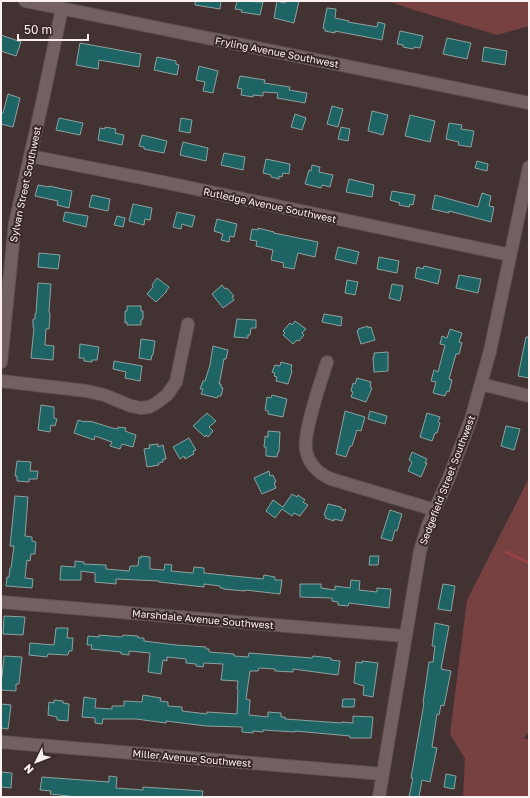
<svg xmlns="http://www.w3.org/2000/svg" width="530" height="798" viewBox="0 0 530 798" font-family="'Golos Text',sans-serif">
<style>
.green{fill:#774041}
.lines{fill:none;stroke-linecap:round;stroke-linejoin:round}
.stream{stroke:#974346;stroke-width:3}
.building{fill:#1e6464;stroke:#8da2a1}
.minor-casing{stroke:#5f5151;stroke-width:14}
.minor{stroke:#736161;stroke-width:12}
.labels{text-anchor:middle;stroke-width:4;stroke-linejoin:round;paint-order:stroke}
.street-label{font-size:10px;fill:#faf0ef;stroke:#372827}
</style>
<rect width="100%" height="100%" fill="#423231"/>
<path class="green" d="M 388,1 L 529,1 L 529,26 L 497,35 L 411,9 Z
M 529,478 L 529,732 L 524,738 L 529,740 L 529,797 L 463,797 L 465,759 L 450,734 L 467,600 Z"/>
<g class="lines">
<path class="stream" d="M 506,552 L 529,563"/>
</g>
<path class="building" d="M 195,1 L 221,1 L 220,9 L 195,5 Z
M 237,1 L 263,2 L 260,15 L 241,12 L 242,10 L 235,9 Z
M 277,1 L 285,3 L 285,1 L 299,1 L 294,23 L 274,18 Z
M 327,8 L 336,9 L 335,18 L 349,21 L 348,22 L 377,27 L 378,22 L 385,24 L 382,40 L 335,31 L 335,33 L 325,31 L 325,29 L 323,28 Z
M 400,31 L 423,36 L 420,48 L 414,47 L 413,49 L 403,47 L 403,45 L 397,44 Z
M 1,35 L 21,42 L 16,56 L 1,51 Z
M 447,38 L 471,43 L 467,59 L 443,54 Z
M 80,43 L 141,54 L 139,67 L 99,60 L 98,69 L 76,65 Z
M 484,47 L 507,51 L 505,65 L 482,61 Z
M 157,57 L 176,61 L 176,64 L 179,65 L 177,75 L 154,70 Z
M 199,66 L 218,71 L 213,93 L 203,91 L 205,82 L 196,80 Z
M 240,76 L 265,80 L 264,83 L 290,87 L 289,90 L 307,93 L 305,103 L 277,98 L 278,93 L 263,92 L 263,96 L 253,95 L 253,97 L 241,95 L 242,89 L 237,88 Z
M 8,94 L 20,98 L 13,127 L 1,124 L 1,113 L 3,113 Z
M 332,106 L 343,109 L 338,127 L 327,124 Z
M 372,111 L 388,115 L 383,135 L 368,131 Z
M 295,114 L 306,118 L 302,130 L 291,127 Z
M 410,115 L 435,121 L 430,142 L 405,136 Z
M 59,118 L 83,123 L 80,135 L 56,130 Z
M 181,118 L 192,120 L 190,133 L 179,131 Z
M 449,123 L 462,125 L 461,129 L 474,131 L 471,147 L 458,145 L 459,142 L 446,139 Z
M 105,127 L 116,129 L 115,133 L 124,135 L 122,145 L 98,140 L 100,128 L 105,129 Z
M 341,127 L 350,129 L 348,141 L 338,139 Z
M 142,135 L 167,141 L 164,153 L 144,149 L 144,147 L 139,146 Z
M 183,142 L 208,148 L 206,161 L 180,155 Z
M 224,153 L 245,157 L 243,170 L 221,165 Z
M 266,159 L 290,164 L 289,174 L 283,173 L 282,177 L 279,176 L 279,179 L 271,177 L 271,175 L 263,173 Z
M 477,161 L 488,164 L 487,171 L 475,168 Z
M 312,165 L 320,167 L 319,172 L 333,175 L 330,187 L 322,185 L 321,188 L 305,184 L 309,170 L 311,171 Z
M 349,179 L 374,185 L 372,197 L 346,192 Z
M 38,185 L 49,187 L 49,186 L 72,191 L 69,208 L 57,205 L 58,201 L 35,196 Z
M 392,191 L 415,195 L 413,205 L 410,204 L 409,207 L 399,205 L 400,203 L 390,200 Z
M 482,193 L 491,196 L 489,206 L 494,207 L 491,222 L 449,211 L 449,213 L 432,209 L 435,195 L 478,207 Z
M 92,195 L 110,199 L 108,211 L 89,207 Z
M 133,204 L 152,208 L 150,220 L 145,219 L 144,225 L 129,221 Z
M 65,212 L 88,216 L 86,227 L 63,221 Z
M 177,212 L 195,216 L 192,227 L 182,224 L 181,229 L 173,227 Z
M 117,216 L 125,218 L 123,227 L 114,225 Z
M 217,219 L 237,224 L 234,237 L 230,236 L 229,242 L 221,240 L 223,234 L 214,231 Z
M 258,228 L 274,232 L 274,233 L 318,242 L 315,257 L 298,253 L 294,269 L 283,267 L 284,263 L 271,260 L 273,250 L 256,246 L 257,241 L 250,240 L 252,229 L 258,230 Z
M 338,247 L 359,252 L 356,264 L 335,259 Z
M 39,253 L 60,255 L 58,269 L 38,267 Z
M 379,257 L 399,261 L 397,273 L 377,269 Z
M 424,266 L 441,270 L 438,284 L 415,278 L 417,267 L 423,269 Z
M 459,275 L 481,279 L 478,293 L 456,288 Z
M 157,278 L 169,287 L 166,291 L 167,291 L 156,302 L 147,294 L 153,287 L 152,285 Z
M 347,280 L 358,282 L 355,295 L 345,293 Z
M 38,283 L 51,284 L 49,311 L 50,315 L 49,329 L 46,329 L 45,345 L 54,346 L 53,360 L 31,358 L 34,328 L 33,327 L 33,319 L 35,319 L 35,314 L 36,314 Z
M 392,284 L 403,286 L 400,301 L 389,298 Z
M 222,285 L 225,289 L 227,288 L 234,296 L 232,297 L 234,300 L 223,308 L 212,294 Z
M 127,306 L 141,306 L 141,311 L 143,311 L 143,319 L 141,320 L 141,325 L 127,325 L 127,322 L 125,323 L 125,311 L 127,311 Z
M 324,314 L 342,317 L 341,326 L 322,322 Z
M 237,319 L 256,320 L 256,328 L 251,328 L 250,335 L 248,335 L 248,338 L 234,337 Z
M 295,321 L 306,329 L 302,333 L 304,335 L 299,341 L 297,340 L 293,344 L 283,335 L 285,333 L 283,331 L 290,323 L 292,325 Z
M 368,326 L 368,328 L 371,327 L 375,340 L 361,344 L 357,331 L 359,330 L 358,329 Z
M 450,329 L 462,333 L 459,342 L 462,343 L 459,354 L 456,354 L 449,379 L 452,380 L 449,392 L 447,391 L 445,396 L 433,393 L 436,382 L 431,381 L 434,370 L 438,372 L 445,345 L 440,344 L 442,336 L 447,338 Z
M 526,337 L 529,337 L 529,378 L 518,376 Z
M 141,339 L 155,341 L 153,355 L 152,355 L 151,360 L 139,358 Z
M 80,344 L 99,347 L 97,360 L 92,360 L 92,362 L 84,361 L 84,358 L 79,358 Z
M 213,346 L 228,350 L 226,359 L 224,359 L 220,380 L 219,384 L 221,384 L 221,387 L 223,388 L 221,396 L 218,396 L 217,398 L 201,394 L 203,389 L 200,389 L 203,381 L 205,381 L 210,365 Z
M 388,352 L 388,371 L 374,372 L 373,357 L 374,357 L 374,353 Z
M 114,361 L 142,366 L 140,381 L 125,378 L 126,372 L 113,369 Z
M 281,362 L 292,365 L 291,370 L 292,371 L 288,384 L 276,381 L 277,377 L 274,376 L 275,373 L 272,372 L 275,365 L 280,366 Z
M 357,378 L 371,382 L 370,387 L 372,388 L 366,402 L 351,397 L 353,392 L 351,391 L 353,383 L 355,384 Z
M 272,395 L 287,399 L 283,417 L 268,414 L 268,411 L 265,410 L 267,397 L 271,398 Z
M 41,405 L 54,407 L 54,418 L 57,419 L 55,426 L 51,425 L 50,432 L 38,430 Z
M 345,411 L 365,417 L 361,431 L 357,430 L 352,446 L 350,446 L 346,457 L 336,454 Z
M 370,411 L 387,416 L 385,424 L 368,419 Z
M 207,413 L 216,421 L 209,427 L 213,431 L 208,437 L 206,435 L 205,437 L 193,426 Z
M 427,413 L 440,417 L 438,422 L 440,423 L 437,433 L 435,433 L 432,441 L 420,437 Z
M 78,420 L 85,422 L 85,421 L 90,422 L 90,421 L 112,428 L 118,429 L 118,427 L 126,428 L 125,431 L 136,435 L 133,447 L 122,444 L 120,449 L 110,446 L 112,442 L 109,441 L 95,436 L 94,440 L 74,433 Z
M 506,426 L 520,429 L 514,450 L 501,446 Z
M 268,431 L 280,432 L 279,452 L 278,452 L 277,457 L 266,456 L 266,447 L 264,447 L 265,438 L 265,436 L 268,437 Z
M 189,438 L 196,450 L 193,451 L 194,454 L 185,459 L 184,456 L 180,459 L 173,447 Z
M 158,444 L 158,447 L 163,445 L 166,459 L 163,459 L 163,462 L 158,463 L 159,465 L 147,467 L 144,449 L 150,448 L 149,445 Z
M 412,452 L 427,459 L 425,463 L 427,463 L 421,477 L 408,471 L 412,462 L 409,460 Z
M 17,461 L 31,462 L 30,471 L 38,471 L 37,479 L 29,479 L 29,482 L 17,481 L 17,476 L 15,476 Z
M 269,471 L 270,476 L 273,475 L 276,482 L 274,483 L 276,488 L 262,494 L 254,478 Z
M 292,494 L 297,497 L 298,495 L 305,500 L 303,502 L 308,505 L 300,516 L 294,513 L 292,516 L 282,509 L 275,518 L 266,511 L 273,500 L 283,507 Z
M 15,496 L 28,497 L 25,536 L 32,537 L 32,541 L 36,542 L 35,554 L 31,554 L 30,561 L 27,560 L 25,578 L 33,579 L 32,588 L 6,586 L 7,577 L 9,577 L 10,568 L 11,568 L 14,546 L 10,546 Z
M 328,504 L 341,507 L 341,509 L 346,510 L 342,521 L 334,519 L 334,521 L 325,518 L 326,516 L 324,515 Z
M 390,510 L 402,514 L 397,531 L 395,530 L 392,541 L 381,538 Z
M 141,556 L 150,557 L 150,569 L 164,570 L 165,564 L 172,565 L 171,571 L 193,573 L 194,567 L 204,568 L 204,573 L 263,579 L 264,575 L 275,577 L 275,580 L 282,580 L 280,594 L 245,590 L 245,591 L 223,589 L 223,588 L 220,588 L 220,586 L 204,584 L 204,587 L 159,582 L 159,581 L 116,579 L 116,584 L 95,582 L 95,573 L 81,571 L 81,580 L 60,580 L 61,566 L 75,567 L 75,561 L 84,562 L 84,564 L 106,565 L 106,569 L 129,571 L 130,566 L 138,566 L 139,557 L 141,558 Z
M 370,556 L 379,556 L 378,565 L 369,565 Z
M 351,580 L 360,581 L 359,590 L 377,592 L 377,588 L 391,589 L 389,608 L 349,603 L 348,606 L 338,605 L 338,602 L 332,601 L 332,598 L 300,597 L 300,584 L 321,584 L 321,588 L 335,590 L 335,586 L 350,588 Z
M 443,584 L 455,586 L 451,611 L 438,609 Z
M 4,616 L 25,617 L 23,635 L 3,634 Z
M 435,623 L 449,626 L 441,669 L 451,671 L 444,706 L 441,705 L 439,715 L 437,714 L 432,747 L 437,748 L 430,782 L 422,780 L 419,797 L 409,797 L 413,778 L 411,778 L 424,703 L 423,703 L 429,662 L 433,662 L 435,646 L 432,646 Z
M 56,628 L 68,628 L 67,638 L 73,638 L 72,651 L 69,651 L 68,655 L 48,654 L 47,657 L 29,655 L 30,643 L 54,645 Z
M 99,635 L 122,637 L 123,635 L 138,636 L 138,638 L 144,638 L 144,641 L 176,645 L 206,647 L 206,649 L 209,649 L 209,652 L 234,654 L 234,656 L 248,657 L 249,653 L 312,658 L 313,656 L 331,658 L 331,660 L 340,661 L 338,675 L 293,669 L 293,672 L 275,671 L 275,669 L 259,668 L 258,671 L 250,671 L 246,699 L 250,700 L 249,715 L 268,717 L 268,712 L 281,713 L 281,717 L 285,717 L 285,719 L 342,723 L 342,722 L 353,723 L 353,716 L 373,717 L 371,738 L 350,738 L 350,736 L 295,731 L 295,732 L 263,730 L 263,732 L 253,731 L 253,733 L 242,732 L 242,727 L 206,726 L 166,721 L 166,723 L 136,719 L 103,719 L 102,724 L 95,723 L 95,718 L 82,717 L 84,697 L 96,699 L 95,708 L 112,709 L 112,706 L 124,706 L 124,701 L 142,702 L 143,695 L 161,698 L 160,701 L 168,702 L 168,706 L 182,707 L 182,711 L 207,714 L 207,712 L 237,714 L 238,690 L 237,689 L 238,681 L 221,680 L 223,664 L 204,663 L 203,667 L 196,666 L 196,664 L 186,663 L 186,659 L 167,657 L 167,661 L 163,660 L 161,674 L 148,672 L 150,653 L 129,651 L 129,655 L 121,654 L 121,652 L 91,649 L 92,645 L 87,645 L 88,636 L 99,637 Z
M 4,656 L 22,657 L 19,684 L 16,684 L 16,691 L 1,690 L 1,677 L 2,677 Z
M 362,661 L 378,663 L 373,697 L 363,695 L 364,686 L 354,683 L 356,662 L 362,663 Z
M 343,699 L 355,699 L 354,707 L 342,707 Z
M 54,700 L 63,701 L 63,703 L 69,704 L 68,721 L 57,720 L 57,717 L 48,715 L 49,702 L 54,703 Z
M 1,704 L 11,705 L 8,729 L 1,728 Z
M 1,772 L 12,773 L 11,788 L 1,787 Z
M 446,774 L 456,776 L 454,789 L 444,787 Z
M 109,776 L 117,777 L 116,788 L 143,790 L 143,787 L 203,791 L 202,797 L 78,797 L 50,794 L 51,791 L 40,790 L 42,777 L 109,782 Z"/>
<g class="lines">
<g class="minor-casing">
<path id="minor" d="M 25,1 L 529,103
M 30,156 L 158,181 L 510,255
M 1,362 L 15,223 L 43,99 L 62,8
M 327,362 C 321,381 303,432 306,450 C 309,465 318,473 331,479 L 435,510
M 1,381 L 87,391 L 104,395 L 131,406 L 141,408 L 149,407 L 155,404 L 167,395 L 176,382 L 188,324
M 481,384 L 529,396
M 1,602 L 405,636
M 1,742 L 383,774
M 379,797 L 420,551 L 428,525 L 448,480 L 471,419 L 490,351 L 529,167"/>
</g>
<use href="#minor" class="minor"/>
</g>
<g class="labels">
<g class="street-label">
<text transform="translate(277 52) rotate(11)" y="4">Fryling Avenue Southwest</text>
<text transform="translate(25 184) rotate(-78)" y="4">Sylvan Street Southwest</text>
<text transform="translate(270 205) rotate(12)" y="4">Rutledge Avenue Southwest</text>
<text transform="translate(447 480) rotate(-69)" y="4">Sedgefield Street Southwest</text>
<text transform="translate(203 619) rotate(5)" y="4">Marshdale Avenue Southwest</text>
<text transform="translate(192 758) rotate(5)" y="4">Miller Avenue Southwest</text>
</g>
</g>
<rect width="530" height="798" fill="none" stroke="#faf0ef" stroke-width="4"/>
<g transform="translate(36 762) rotate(227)" stroke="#372827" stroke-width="3" paint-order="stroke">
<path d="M0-3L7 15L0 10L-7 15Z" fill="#faf0ef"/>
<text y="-6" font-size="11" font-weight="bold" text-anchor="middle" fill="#faf0ef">N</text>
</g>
<path d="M18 34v6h70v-6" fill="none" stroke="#faf0ef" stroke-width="2"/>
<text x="24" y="34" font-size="12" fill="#faf0ef" stroke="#372827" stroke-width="3" paint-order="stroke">50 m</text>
</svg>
